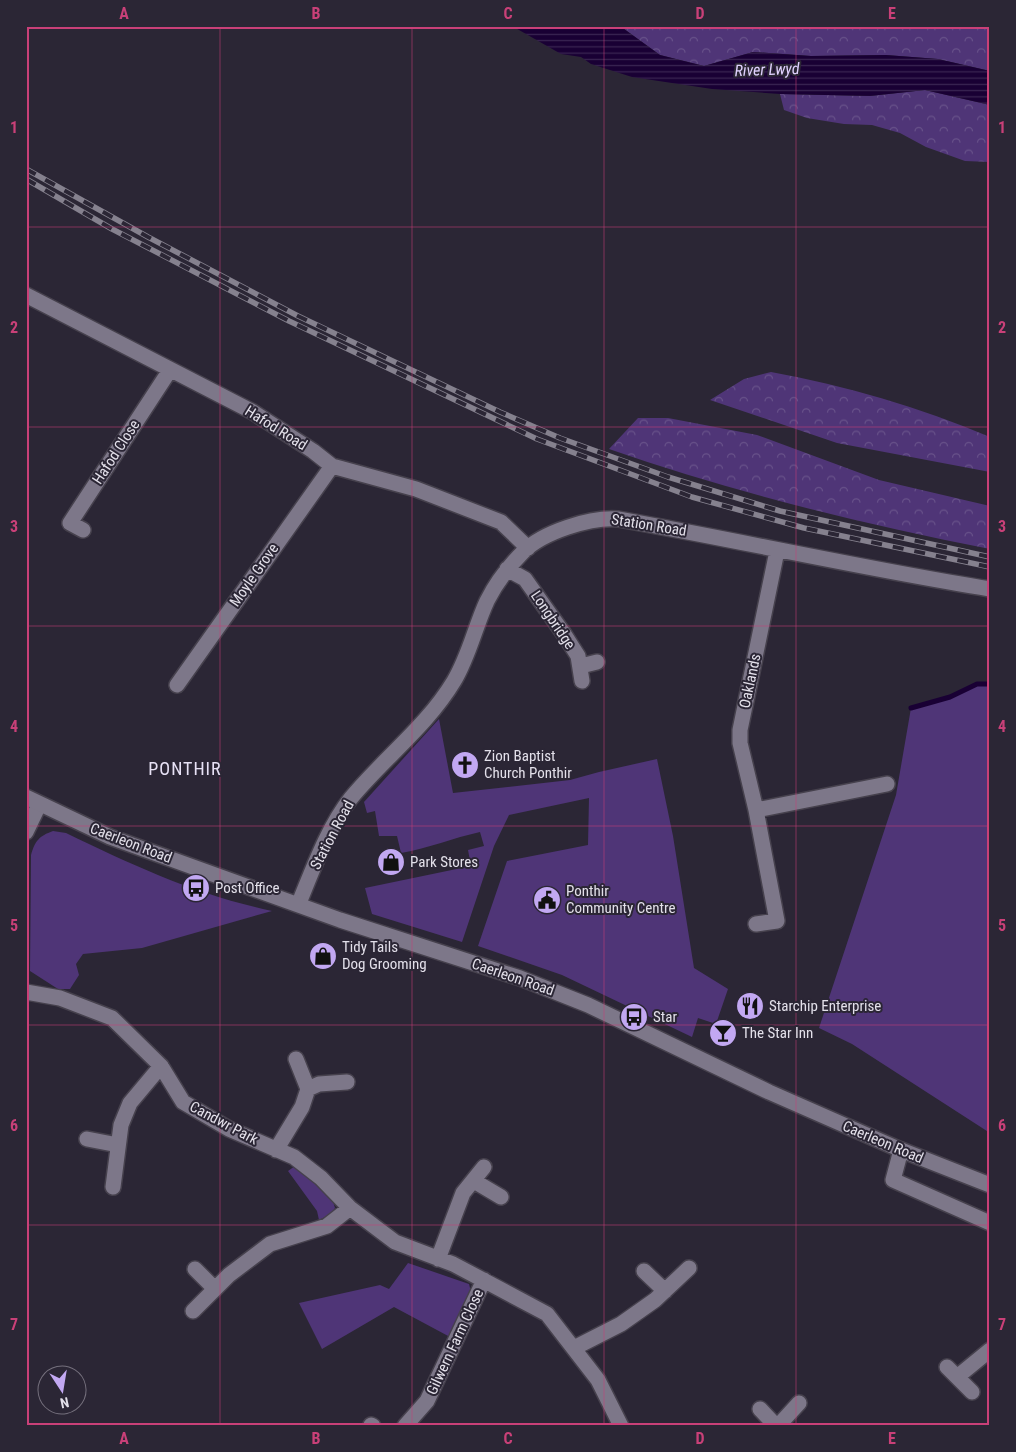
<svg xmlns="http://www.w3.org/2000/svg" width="1016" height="1452" viewBox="0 0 1016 1452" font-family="'Roboto Condensed',sans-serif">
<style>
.green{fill:#4f3577}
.forest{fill:url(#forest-crowns)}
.water{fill:url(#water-rules)}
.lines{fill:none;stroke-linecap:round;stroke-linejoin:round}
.stream{stroke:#190034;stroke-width:5}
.minor-casing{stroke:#46414d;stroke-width:18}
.secondary-casing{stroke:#46414d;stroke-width:18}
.minor{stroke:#7d7789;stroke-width:15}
.secondary{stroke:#7d7789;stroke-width:15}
.rail-casing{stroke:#85818e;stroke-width:5.5}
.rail{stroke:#2b2635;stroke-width:4;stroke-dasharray:11;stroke-linecap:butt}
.grid{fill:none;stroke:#c94078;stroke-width:1;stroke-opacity:0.55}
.labels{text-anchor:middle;stroke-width:4;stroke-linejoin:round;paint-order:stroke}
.street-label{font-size:15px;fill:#e3e0ea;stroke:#2b2635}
.poi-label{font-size:15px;fill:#e3e0ea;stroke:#2b2635;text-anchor:start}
.water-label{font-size:16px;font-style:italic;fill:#e0d1fe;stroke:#2b2635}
.quarter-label{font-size:18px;letter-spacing:1px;fill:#e7e1f5;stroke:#2b2635}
.neatline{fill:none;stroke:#c94078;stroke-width:2}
.grid-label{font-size:16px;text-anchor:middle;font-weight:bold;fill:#c94078}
</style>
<defs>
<pattern id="forest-crowns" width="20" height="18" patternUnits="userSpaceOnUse" patternTransform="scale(1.25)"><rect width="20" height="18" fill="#4f3577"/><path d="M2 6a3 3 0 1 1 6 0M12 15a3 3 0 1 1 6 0" fill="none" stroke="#68528a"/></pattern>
<pattern id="water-rules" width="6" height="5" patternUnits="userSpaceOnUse" patternTransform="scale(1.25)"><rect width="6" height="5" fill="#190034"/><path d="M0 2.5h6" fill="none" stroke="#3a2552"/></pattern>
</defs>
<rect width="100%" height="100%" fill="#2b2635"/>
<path class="green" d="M 977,684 L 990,684 L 990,1133 L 852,1044 L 819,1028 L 896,795 L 911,708 L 950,697 Z
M 439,719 L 453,793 L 570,780 L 599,772 L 657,759 L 673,836 L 694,968 L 728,989 L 716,1024 L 698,1018 L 692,1037 L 562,975 L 478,946 L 507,861 L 588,845 L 589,798 L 509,815 L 494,846 L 462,942 L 372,914 L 365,888 L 471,866 L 468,850 L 484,846 L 480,832 C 453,838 429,848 401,853 L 397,836 L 379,836 L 375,811 L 367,813 L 364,802 Z
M 53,831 L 66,833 C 134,866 197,895 272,911 L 142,948 L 83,954 L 76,964 L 79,975 L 70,989 L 58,989 L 30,971 L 31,855 C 35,841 39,836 53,831 Z
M 295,1166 C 310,1175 331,1189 335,1208 L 331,1214 L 319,1220 L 317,1211 L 288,1171 Z
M 408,1263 L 469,1284 L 471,1292 L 450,1337 L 394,1307 L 322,1349 L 299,1303 L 380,1285 L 389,1289 Z"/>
<path class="forest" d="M 620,26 L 990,26 L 990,71 L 938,59 L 886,55 L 811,56 L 753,52 L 704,66 L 660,55 Z
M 925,90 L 990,105 L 990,162 L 965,161 L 926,147 L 900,133 L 872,125 L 844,124 L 807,118 L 784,110 L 780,94 L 870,96 Z
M 771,372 C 846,386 920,407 990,437 L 990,472 L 837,443 L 710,400 L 744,379 Z
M 638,418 L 668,418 L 757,435 L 879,480 L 990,506 L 990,549 C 861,524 733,492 609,449 Z"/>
<path class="water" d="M 512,26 L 620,26 L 660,55 L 704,66 L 753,52 L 811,56 L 886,55 L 938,59 L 990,71 L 990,105 L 925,90 L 870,96 L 780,94 L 712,89 L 632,77 L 591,64 L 581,57 L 561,54 Z"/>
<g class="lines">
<path class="stream" d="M 911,708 L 950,697 L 977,684 L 990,684"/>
<g class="minor-casing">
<path id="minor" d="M 26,295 L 253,412 L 313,451 L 332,466 L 416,489 L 501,522 L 528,548
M 83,530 L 70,523 L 170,370
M 507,569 L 525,579 L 564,634 L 578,656 L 582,681
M 581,666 L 597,662
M 177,685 L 332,466
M 756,810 L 887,784
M 26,832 L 39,805
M 299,903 C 313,869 328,827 351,798 C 384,758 427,726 454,681 C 469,656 475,627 487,601 C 496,583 509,566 523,552 C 543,532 590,517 618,519 C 742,541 865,569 990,589
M 756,924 L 777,921 L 756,810 L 740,743 L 740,730 L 777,551
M 26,992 L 60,998 L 112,1018 L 161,1066 L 183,1102 L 229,1129 L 294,1157 L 321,1178 L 350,1208 L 395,1242 L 453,1264 L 547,1314 L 598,1380 L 621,1426
M 296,1059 L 308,1089
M 87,1139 L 118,1145
M 276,1150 L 302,1107 L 308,1089 L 319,1084 L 347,1082
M 901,1150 L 893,1180 L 990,1223
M 474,1181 L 501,1197
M 113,1187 L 121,1125 L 130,1103 L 161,1066
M 438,1259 L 463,1193 L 484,1167
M 195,1269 L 215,1289
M 644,1271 L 665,1291
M 193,1311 L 229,1275 L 270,1244 L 327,1226 L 350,1208
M 574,1348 L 621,1324 L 655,1300 L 689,1268
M 947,1367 L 972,1392
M 957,1377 L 990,1350
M 760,1409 L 776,1426
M 371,1425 L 373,1426
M 405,1426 L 427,1401 L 484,1280
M 778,1426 L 799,1403"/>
</g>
<g class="secondary-casing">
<path id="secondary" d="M 26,797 L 110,837 L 340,920 L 520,978 L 588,1005 L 769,1092 L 901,1150 L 990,1185"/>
</g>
<use href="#minor" class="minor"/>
<use href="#secondary" class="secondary"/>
<g class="rail-casing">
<path id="rail" d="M 26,169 L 148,237 L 298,316 L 500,412 L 560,438 L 668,477 L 780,511 L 990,557
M 26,179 L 112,229 L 289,321 L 537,439 L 692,497 L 804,528 L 990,567"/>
</g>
<use href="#rail" class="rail"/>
</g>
<path class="grid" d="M 220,26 L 220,1426M 412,26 L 412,1426M 604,26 L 604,1426M 796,26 L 796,1426M 26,227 L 990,227M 26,427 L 990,427M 26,626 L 990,626M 26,826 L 990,826M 26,1025 L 990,1025M 26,1225 L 990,1225"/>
<defs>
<g id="church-disc" transform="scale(1.4375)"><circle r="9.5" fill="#c2a8f2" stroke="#2b2635"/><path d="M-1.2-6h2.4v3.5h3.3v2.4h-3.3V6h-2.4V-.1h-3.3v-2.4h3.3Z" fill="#111"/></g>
<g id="shop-disc" transform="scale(1.4375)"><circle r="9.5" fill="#c2a8f2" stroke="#2b2635"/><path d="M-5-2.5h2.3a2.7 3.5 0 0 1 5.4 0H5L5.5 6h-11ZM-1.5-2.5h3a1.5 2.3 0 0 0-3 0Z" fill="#111"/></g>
<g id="bus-disc" transform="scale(1.4375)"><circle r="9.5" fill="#c2a8f2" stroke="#2b2635"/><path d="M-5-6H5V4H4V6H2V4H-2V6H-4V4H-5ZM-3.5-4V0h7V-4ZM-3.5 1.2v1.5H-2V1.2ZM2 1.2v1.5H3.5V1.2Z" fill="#111"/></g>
<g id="civic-disc" transform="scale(1.4375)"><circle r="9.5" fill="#c2a8f2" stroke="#2b2635"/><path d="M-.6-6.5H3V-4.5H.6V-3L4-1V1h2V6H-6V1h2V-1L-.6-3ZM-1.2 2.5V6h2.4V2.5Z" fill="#111"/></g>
<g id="restaurant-disc" transform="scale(1.4375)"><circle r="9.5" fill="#c2a8f2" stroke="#2b2635"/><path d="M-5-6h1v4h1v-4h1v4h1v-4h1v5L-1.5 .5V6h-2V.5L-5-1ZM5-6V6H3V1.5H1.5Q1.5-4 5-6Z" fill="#111"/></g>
<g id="bar-disc" transform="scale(1.4375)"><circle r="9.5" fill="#c2a8f2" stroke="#2b2635"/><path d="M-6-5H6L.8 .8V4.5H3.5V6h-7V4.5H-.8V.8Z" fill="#111"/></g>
</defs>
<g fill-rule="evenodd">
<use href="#church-disc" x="465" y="765"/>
<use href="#shop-disc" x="391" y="862"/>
<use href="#bus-disc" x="196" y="888"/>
<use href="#civic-disc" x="547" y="900"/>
<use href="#shop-disc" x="323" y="956"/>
<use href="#restaurant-disc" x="750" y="1006"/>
<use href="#bus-disc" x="634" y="1017"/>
<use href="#bar-disc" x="723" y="1033"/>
</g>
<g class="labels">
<g class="street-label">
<text transform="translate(276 428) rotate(32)" y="5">Hafod Road</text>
<text transform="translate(116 452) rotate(-57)" y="5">Hafod Close</text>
<text transform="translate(649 525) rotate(9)" y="5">Station Road</text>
<text transform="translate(254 575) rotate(-55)" y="5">Moyle Grove</text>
<text transform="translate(553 620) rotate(56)" y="5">Longbridge</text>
<text transform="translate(750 681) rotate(-78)" y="5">Oaklands</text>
<text transform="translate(332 835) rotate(-62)" y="5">Station Road</text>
<text transform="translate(131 843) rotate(21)" y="5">Caerleon Road</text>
<text transform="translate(513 977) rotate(19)" y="5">Caerleon Road</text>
<text transform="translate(224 1123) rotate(28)" y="5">Candwr Park</text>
<text transform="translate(883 1142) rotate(23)" y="5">Caerleon Road</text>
<text transform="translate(455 1342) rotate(-65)" y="5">Gilwern Farm Close</text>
</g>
<g class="poi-label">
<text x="484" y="761">Zion Baptist<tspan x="484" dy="17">Church Ponthir</tspan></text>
<text x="410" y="867">Park Stores</text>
<text x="215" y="893">Post Office</text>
<text x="566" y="896">Ponthir<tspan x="566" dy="17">Community Centre</tspan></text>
<text x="342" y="952">Tidy Tails<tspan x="342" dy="17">Dog Grooming</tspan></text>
<text x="769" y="1011">Starchip Enterprise</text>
<text x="653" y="1022">Star</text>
<text x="742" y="1038">The Star Inn</text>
</g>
<g class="water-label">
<text transform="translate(767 69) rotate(-2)" y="6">River Lwyd</text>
</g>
<g class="quarter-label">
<text x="185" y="775">PONTHIR</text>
</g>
</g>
<rect width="1016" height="1452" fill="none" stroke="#2b2635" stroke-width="55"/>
<g transform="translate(62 1390) rotate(168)"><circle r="24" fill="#2b2635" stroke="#75707d"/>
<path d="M0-4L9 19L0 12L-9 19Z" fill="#c2a8f2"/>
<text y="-8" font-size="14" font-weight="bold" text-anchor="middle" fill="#e3e0ea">N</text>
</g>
<rect x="28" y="28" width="960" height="1396" class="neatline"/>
<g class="grid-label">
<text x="124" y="19">A</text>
<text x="316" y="19">B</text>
<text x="508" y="19">C</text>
<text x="700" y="19">D</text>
<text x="892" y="19">E</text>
<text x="14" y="133">1</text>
<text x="1002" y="133">1</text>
<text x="14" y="333">2</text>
<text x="1002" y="333">2</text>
<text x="14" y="532">3</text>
<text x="1002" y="532">3</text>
<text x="14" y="732">4</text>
<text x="1002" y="732">4</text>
<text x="14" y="931">5</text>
<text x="1002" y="931">5</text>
<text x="14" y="1131">6</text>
<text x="1002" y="1131">6</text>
<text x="14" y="1330">7</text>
<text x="1002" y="1330">7</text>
<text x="124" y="1444">A</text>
<text x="316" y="1444">B</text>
<text x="508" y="1444">C</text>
<text x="700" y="1444">D</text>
<text x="892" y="1444">E</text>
</g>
</svg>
